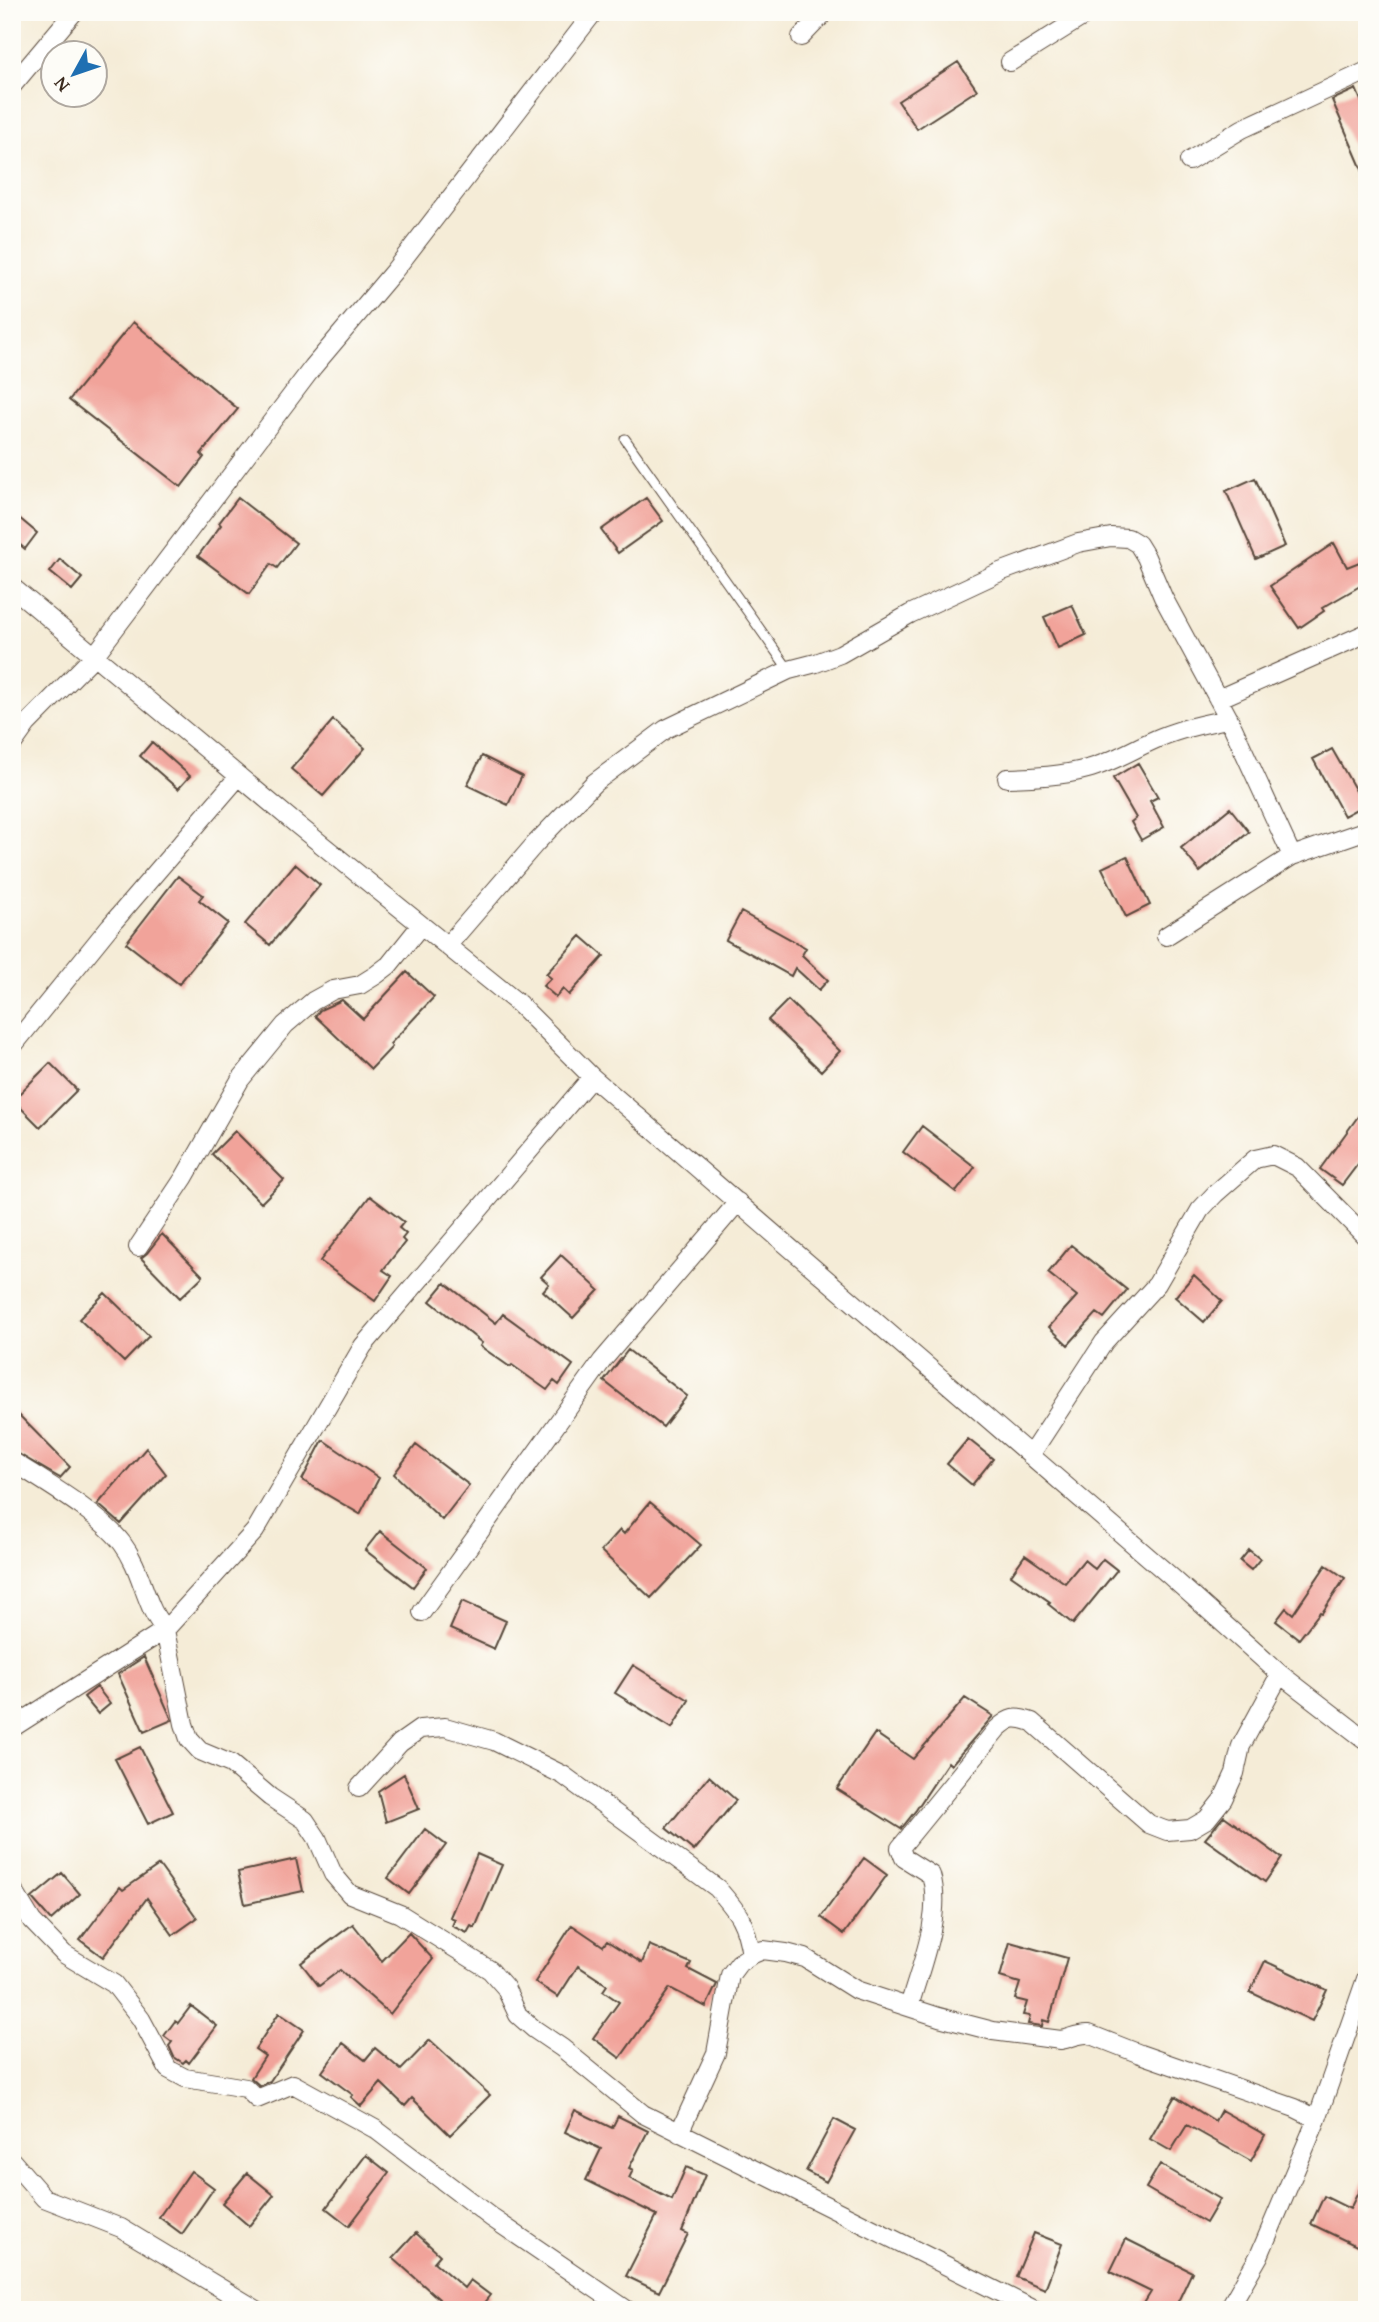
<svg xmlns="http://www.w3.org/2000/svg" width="1379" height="2322" viewBox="0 0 1379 2322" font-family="'Gentium Book Plus',serif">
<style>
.building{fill:#f1a39a}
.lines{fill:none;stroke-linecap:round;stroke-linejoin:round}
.service-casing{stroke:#57473a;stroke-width:11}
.minor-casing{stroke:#57473a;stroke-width:20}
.service{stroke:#fff;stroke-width:9}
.minor{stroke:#fff;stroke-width:18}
</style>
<rect width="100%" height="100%" fill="#fdfcf7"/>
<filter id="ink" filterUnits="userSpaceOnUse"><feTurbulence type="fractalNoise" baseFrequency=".0143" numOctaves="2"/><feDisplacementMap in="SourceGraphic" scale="14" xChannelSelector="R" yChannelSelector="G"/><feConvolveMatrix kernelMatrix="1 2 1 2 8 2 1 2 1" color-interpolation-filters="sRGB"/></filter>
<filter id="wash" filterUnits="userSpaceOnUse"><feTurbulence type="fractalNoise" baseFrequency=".00686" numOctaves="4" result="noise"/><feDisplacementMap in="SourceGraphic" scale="28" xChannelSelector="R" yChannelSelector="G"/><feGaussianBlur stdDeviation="1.57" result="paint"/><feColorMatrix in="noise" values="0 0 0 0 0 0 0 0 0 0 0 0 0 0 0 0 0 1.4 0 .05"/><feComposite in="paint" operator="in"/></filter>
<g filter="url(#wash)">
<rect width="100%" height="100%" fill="#f5ecd7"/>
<g id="blocks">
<path class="building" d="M 958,62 L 977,90 L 917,129 L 898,101 Z
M 1356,89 L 1367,114 L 1367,181 L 1332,100 Z
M 133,322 L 238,409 L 201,454 L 204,457 L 181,487 L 69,400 Z
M 1255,478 L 1285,546 L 1256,559 L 1226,491 Z
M 238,498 L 296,543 L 277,568 L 271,564 L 249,594 L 198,556 L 221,525 L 219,523 Z
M 646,498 L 663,521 L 618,553 L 601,530 Z
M 12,512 L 37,533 L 25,549 L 12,538 Z
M 1334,543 L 1347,567 L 1367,559 L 1367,582 L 1322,608 L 1324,611 L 1299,628 L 1270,586 Z
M 60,559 L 82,578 L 72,590 L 50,572 Z
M 1072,605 L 1086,635 L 1058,648 L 1044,617 Z
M 333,720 L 365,748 L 323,796 L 291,769 Z
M 152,742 L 190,776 L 178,789 L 140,756 Z
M 1332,749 L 1364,805 L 1344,816 L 1313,759 Z
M 482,756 L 522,776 L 508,805 L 467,785 Z
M 1138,763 L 1158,797 L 1150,801 L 1164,827 L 1141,840 L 1131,822 L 1136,818 L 1113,778 Z
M 1230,808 L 1249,832 L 1200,872 L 1181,848 Z
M 1127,856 L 1150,905 L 1126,917 L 1102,868 Z
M 295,864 L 320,885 L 270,945 L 245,924 Z
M 178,876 L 203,895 L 199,900 L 228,923 L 179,984 L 126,943 Z
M 741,912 L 806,948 L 802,955 L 828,980 L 819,990 L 795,968 L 791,976 L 726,940 Z
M 581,936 L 604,956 L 569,995 L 563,989 L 556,997 L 543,986 L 551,978 L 546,974 Z
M 407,972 L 434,997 L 390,1044 L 392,1047 L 371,1069 L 315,1016 L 320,1010 L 342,1000 L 363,1019 Z
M 788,1000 L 840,1051 L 821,1071 L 768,1020 Z
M 50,1063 L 77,1090 L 40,1127 L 13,1100 Z
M 1367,1104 L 1367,1152 L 1342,1185 L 1320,1169 Z
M 922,1126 L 975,1167 L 956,1192 L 903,1152 Z
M 235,1131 L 284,1180 L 261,1203 L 212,1154 Z
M 370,1196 L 404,1222 L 399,1228 L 406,1234 L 402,1239 L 405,1242 L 383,1270 L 392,1276 L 375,1301 L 320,1261 Z
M 162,1234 L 203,1276 L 180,1298 L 141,1258 L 147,1253 Z
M 1071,1245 L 1127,1290 L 1104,1318 L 1097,1313 L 1068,1345 L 1049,1327 L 1077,1296 L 1048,1273 Z
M 561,1255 L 599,1290 L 573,1318 L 543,1291 L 549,1284 L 541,1277 Z
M 1194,1275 L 1222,1301 L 1204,1322 L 1175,1297 Z
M 445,1283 L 496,1323 L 503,1314 L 573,1365 L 559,1385 L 554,1381 L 547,1390 L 512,1365 L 510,1367 L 480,1346 L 482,1343 L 430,1301 Z
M 105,1293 L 149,1336 L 124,1362 L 79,1319 Z
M 628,1350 L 687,1396 L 663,1427 L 604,1381 Z
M 12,1408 L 70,1467 L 60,1478 L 12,1450 Z
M 968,1439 L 993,1459 L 972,1485 L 947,1464 Z
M 323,1440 L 379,1478 L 360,1514 L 302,1480 Z
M 416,1445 L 469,1485 L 442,1520 L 394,1474 Z
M 146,1448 L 166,1474 L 121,1524 L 98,1504 Z
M 650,1502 L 701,1545 L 651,1598 L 601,1551 L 620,1530 L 624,1534 Z
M 380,1531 L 427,1568 L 413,1587 L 365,1550 Z
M 1249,1550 L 1260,1559 L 1251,1570 L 1240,1561 Z
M 1025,1555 L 1065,1583 L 1084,1560 L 1095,1569 L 1103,1559 L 1117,1570 L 1073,1624 L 1048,1604 L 1050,1602 L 1011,1575 Z
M 1326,1565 L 1345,1578 L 1322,1613 L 1320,1612 L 1299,1639 L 1276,1621 L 1286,1608 L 1293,1614 Z
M 462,1601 L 506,1621 L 494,1649 L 450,1629 Z
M 144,1657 L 172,1720 L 144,1732 L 118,1674 Z
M 633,1665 L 689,1700 L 672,1728 L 615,1693 Z
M 97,1687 L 110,1704 L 98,1714 L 84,1697 Z
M 965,1698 L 993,1716 L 951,1765 L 948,1762 L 916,1810 L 901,1829 L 837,1789 L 875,1733 L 913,1759 Z
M 140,1747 L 173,1812 L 148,1824 L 115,1759 Z
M 404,1774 L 419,1809 L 386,1822 L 378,1791 Z
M 709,1776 L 736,1800 L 694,1851 L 666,1828 Z
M 1224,1816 L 1282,1858 L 1265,1882 L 1205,1839 Z
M 425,1829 L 446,1845 L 409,1894 L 388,1878 Z
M 477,1854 L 502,1865 L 475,1928 L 471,1926 L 467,1933 L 452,1926 L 455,1919 L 450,1917 Z
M 864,1858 L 887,1875 L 844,1934 L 821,1917 Z
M 296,1859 L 303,1891 L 245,1904 L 238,1872 Z
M 159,1865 L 197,1918 L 173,1935 L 147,1898 L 103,1957 L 80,1940 L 120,1887 L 123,1890 Z
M 62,1873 L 80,1894 L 51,1920 L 32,1898 Z
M 353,1924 L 382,1961 L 409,1933 L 433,1959 L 390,2014 L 340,1970 L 319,1986 L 301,1963 Z
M 572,1925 L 603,1946 L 607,1941 L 642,1963 L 649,1945 L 691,1963 L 688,1969 L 717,1984 L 706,2007 L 670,1988 L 620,2058 L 593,2038 L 619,2002 L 603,1991 L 607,1985 L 578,1966 L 558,1997 L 535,1982 Z
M 1010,1942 L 1067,1958 L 1049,2022 L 1043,2020 L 1042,2026 L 1028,2024 L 1030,2016 L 1023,2015 L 1027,2002 L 1015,1999 L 1020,1983 L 1000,1977 Z
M 1265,1961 L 1327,1990 L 1312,2021 L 1250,1992 Z
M 191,2006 L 217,2026 L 189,2063 L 186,2060 L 183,2063 L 174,2057 L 169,2046 L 172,2042 L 164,2036 L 175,2021 L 178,2023 Z
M 279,2013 L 304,2030 L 270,2081 L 260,2086 L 251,2078 L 265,2056 L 255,2049 Z
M 430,2040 L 490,2095 L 450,2135 L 412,2098 L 405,2106 L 381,2083 L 361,2106 L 351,2097 L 353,2095 L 322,2072 L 343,2043 L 365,2060 L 375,2048 L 401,2070 Z
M 1175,2096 L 1215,2121 L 1221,2110 L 1265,2135 L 1251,2161 L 1187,2125 L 1171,2151 L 1150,2139 Z
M 575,2110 L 612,2128 L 618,2116 L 648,2131 L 629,2168 L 633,2170 L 629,2178 L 672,2200 L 686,2167 L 705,2175 L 682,2231 L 688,2234 L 659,2292 L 626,2276 L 657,2215 L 586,2180 L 601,2149 L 565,2132 Z
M 834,2119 L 855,2130 L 826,2182 L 806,2171 Z
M 366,2155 L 389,2173 L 349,2226 L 326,2208 Z
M 1160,2164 L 1220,2199 L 1206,2223 L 1146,2188 Z
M 191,2171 L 214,2188 L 182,2234 L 159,2217 Z
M 247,2173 L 274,2195 L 249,2226 L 222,2203 Z
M 1367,2174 L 1367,2251 L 1311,2224 L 1324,2196 L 1350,2209 Z
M 416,2233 L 440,2255 L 434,2262 L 464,2288 L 470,2280 L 490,2295 L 478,2310 L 432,2310 L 439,2299 L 393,2258 Z
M 1034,2233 L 1062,2244 L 1045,2289 L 1016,2277 Z
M 1126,2239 L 1192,2272 L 1174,2310 L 1140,2310 L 1151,2292 L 1110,2272 Z"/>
</g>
</g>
<g filter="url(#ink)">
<use href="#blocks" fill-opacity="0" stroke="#57473a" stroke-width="2"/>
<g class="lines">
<g class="service-casing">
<path id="service" d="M 625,439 L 789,670"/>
</g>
<g class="minor-casing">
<path id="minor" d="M 801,37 L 825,12
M 1010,62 L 1090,12
M 12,86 L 74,12
M 1189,161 L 1242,129 L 1367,71
M 12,587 L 295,823 L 519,1004 L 592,1077 L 1168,1574 L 1280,1674 L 1367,1741
M 1218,699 L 1367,633
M 12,745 L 27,724 L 95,655 L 313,367 L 394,271 L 594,12
M 1007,778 C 1034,777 1062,776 1087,769 C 1114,762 1136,747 1161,737 C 1183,728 1206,723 1229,719
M 1166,936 L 1292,856 L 1367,830
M 447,946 L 535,844 L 594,783 L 666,729 L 789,670 L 816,663 L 840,654 L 910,614 L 1000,572 L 1078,543 L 1111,537 L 1128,538 L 1138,544 L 1146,557 L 1163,597 L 1229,719 L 1292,856
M 12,1047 L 110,926 L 239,776
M 592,1077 L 363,1346 L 255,1531 L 165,1630 L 184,1724 L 189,1739 L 200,1751 L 231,1764 L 270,1797 L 305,1820 L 317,1838 L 333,1874 L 350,1894 L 400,1914 L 490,1970 L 505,1987 L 518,2015 L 534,2029 L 562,2048 L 643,2114 L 1035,2310
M 138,1247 L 184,1178 L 240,1080 L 285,1025 L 313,1001 L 333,990 L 360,985 L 376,975 L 389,965 L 421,925
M 1031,1454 L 1104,1342 L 1157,1284 L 1200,1210 L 1215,1194 L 1255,1159 L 1273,1155 L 1297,1167 L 1367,1238
M 12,1461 C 44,1482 99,1513 122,1543 C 137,1563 141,1584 151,1607 C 154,1615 160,1623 165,1630 L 12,1728
M 422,1612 L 602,1361 L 738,1202
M 359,1788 L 400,1743 L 420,1729 L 445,1727 L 494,1741 L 563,1775 L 717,1888 C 739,1913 746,1922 751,1955
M 12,1888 L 32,1921 L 64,1954 L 114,1984 L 141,2019 L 168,2069 L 185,2078 L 246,2088 L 257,2099 L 293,2084 L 375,2129 L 492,2218 L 627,2310
M 909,2007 C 920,1967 943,1915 931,1875 L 904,1858 L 900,1848 L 997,1729 C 1010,1717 1015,1716 1032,1722 L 1149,1824 L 1167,1831 L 1190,1829 L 1207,1819 L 1223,1799 L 1235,1773 L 1241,1746 L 1280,1674
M 679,2133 L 716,2053 L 730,1975 L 739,1963 L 751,1955 L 763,1950 L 786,1953 L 805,1958 L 856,1990 L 939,2017 L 993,2031 L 1061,2040 C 1071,2038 1079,2033 1089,2034 L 1140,2054 L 1295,2108 L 1317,2119
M 12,2161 L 44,2198 L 121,2228 L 257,2310
M 1228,2310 L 1259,2256 L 1317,2119 L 1367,1976"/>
</g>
<use href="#service" class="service"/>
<use href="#minor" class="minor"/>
</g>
</g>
<rect width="1379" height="2322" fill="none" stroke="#fdfcf7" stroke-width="42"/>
<g transform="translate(74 74) rotate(230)"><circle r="33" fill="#fdfcf7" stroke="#afa8a0" stroke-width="2"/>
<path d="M0-5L12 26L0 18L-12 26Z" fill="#1f6fb2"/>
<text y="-10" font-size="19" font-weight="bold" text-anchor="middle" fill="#3b2a1e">N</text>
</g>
</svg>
